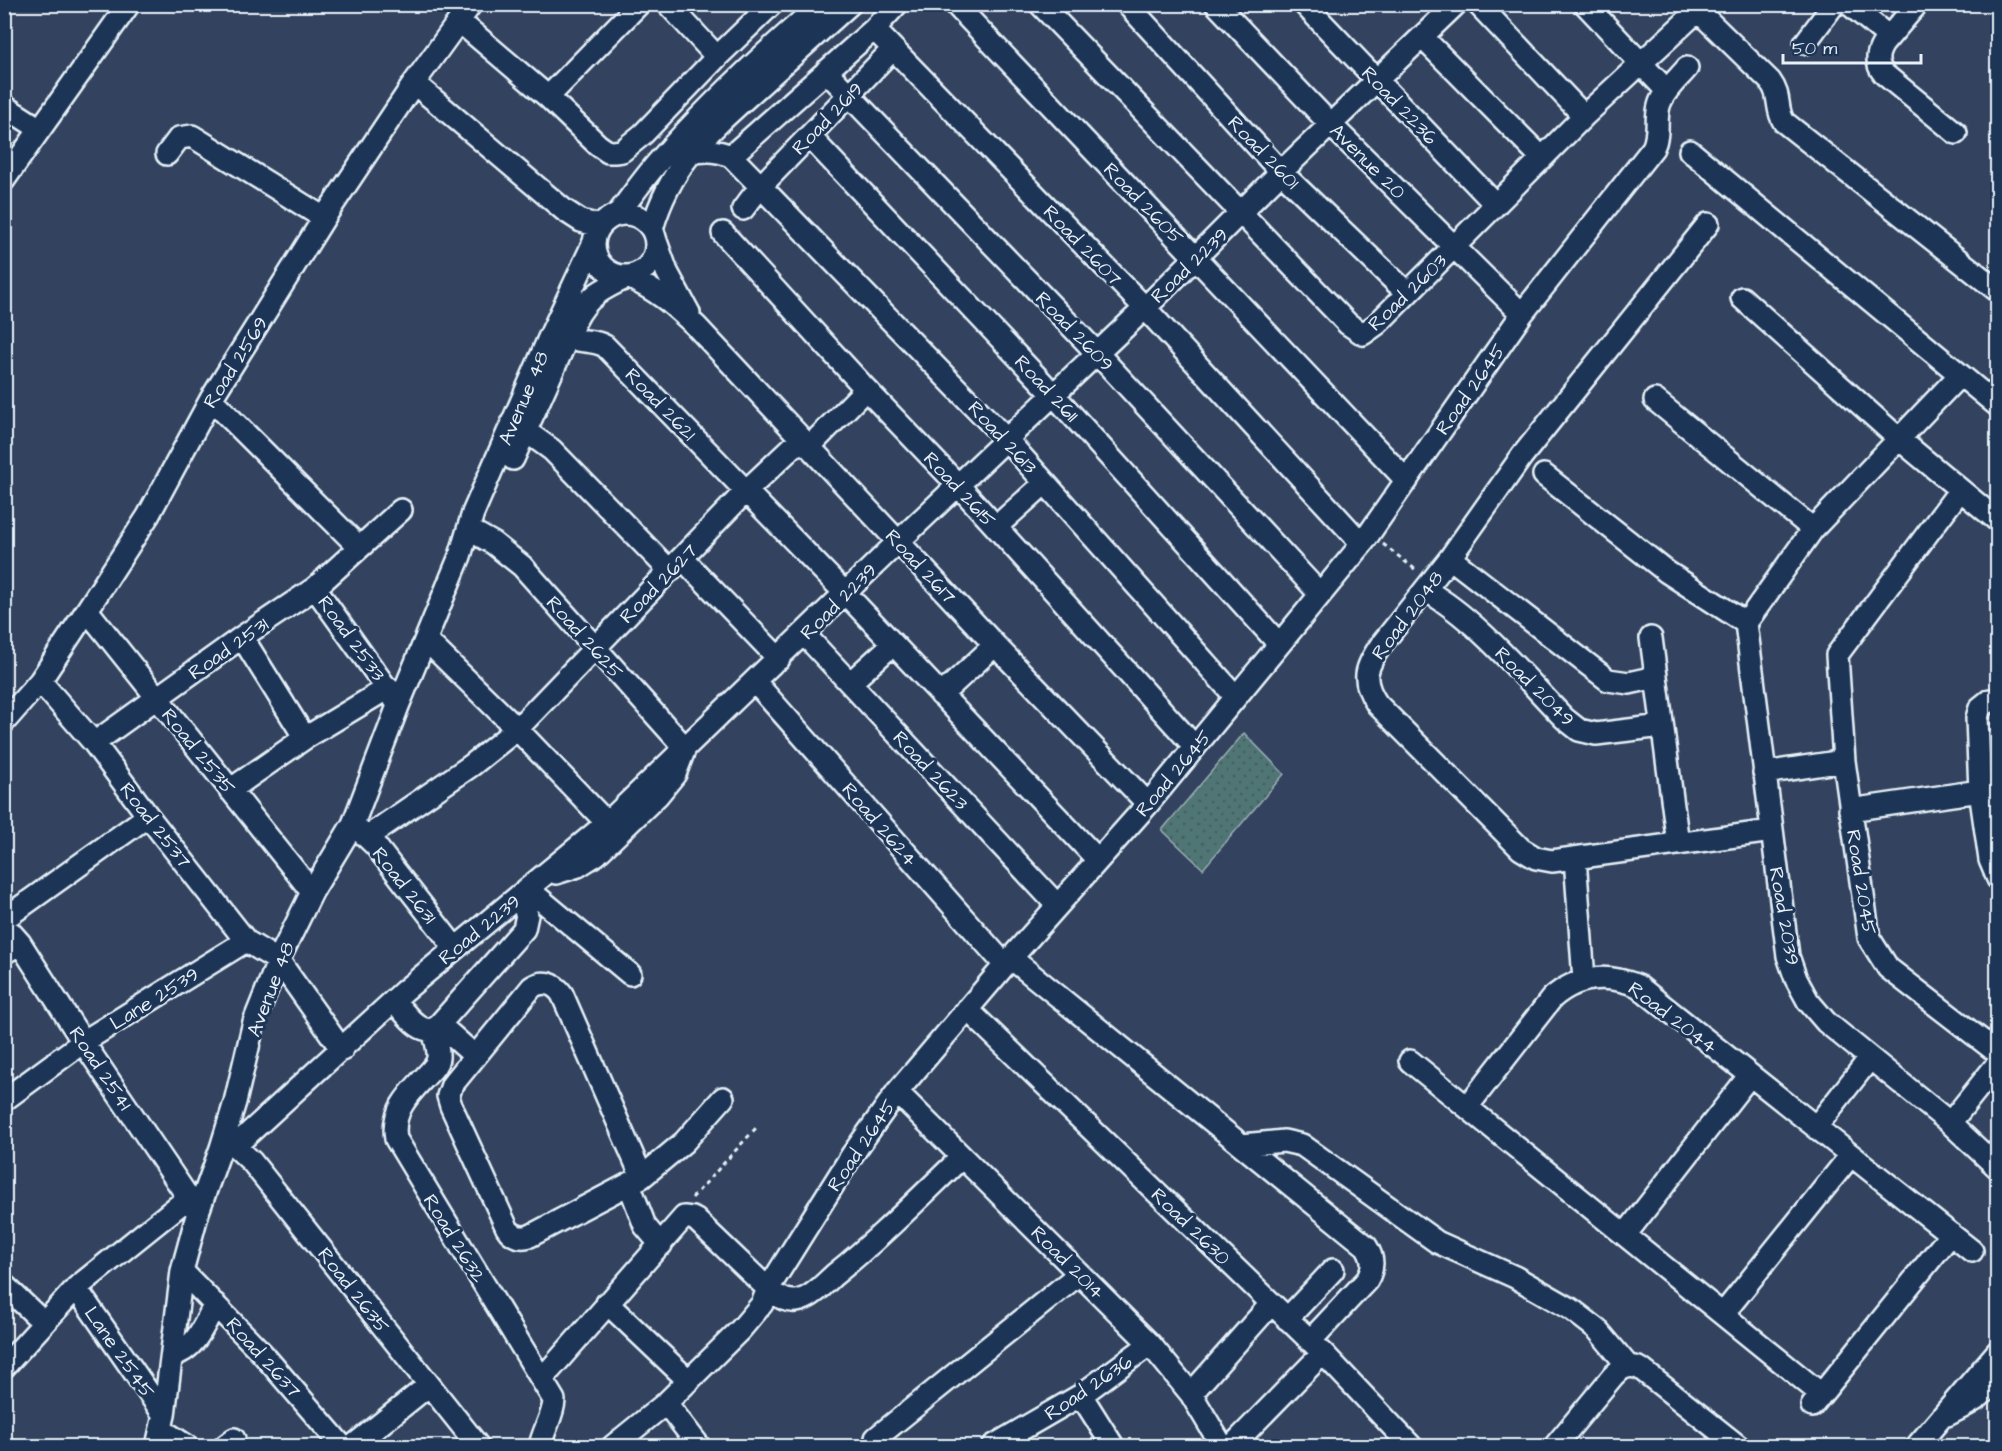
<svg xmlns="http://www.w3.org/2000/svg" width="2002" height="1451" viewBox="0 0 2002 1451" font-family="'Architects Daughter',sans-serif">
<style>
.park{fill:url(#park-dots);stroke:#9cb2b6;stroke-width:1.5}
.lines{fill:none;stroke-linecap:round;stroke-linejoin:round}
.minor-casing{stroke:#e8f1f8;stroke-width:26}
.path{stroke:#e8f1f8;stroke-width:3;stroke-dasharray:4.5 4.5;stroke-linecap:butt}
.minor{stroke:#1d3557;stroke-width:21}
.labels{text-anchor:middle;stroke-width:6;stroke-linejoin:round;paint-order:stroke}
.street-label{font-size:20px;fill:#e8f1f8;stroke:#1d3557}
</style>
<defs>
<pattern id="park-dots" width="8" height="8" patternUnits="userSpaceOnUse" patternTransform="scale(1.5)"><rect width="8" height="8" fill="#507475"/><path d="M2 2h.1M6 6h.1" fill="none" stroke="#4a5c5d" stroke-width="1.8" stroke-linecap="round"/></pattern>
</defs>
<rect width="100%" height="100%" fill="#33435f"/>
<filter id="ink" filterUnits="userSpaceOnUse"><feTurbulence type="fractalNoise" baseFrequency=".0167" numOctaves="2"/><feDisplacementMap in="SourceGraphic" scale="12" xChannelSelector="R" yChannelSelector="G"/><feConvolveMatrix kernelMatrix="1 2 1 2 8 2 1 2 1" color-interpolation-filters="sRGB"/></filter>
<g filter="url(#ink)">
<path class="park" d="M 1244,733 L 1284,774 L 1203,869 L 1162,830 Z"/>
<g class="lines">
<g class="minor-casing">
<path id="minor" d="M 668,4 L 717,57
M 955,4 L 1407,481
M 1040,4 L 1348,324 L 1363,334 L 1377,324 L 1584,116 L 1705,4
M 1127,4 L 1281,172 L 1407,293
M 1216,4 L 1331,125 L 1522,314
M 1304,4 L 1496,205
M 1478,4 L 1584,116
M 1585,4 L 1667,91
M 1691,4 L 1770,81 C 1782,97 1775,108 1784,122 L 1998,291
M 1849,4 L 1889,37
M 1917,4 L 1883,44 C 1876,55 1876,64 1884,74 L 1956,133
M 459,21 L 548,97 L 598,145 L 608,152 L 614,152 L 622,151 L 643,134 L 717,57 L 772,4
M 874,29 L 1145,308 L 1362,544
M 1422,37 L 1542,158
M 1805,43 L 1834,4
M 826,71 L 1096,352 L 1320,594
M 414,83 L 564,210 L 581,221 L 600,226
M 548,97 L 639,4
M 4,106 L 40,129
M 809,136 L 1053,394 L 1279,644
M 1690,151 L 1998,406
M 690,153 C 705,150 717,150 731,156 L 1006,439 L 1236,697
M 167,154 L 179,138 L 192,136 L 324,218
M 731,156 L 874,29 L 897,4
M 4,180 L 129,4
M 743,209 L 761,186 L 893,49
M594 245a31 31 0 1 1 62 0a31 31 0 1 1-62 0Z
M 617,215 C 631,197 644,178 659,161 C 709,104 764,53 821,4
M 1708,224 L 1522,456 L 1450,558 L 1381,645 C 1365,668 1361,680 1377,704 L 1521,849 L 1536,858 L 1552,861 L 1772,831
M 652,229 C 671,163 708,132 757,88 C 788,60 819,32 850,4
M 723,233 L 866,389 L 958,485 L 1195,747
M 656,241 L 667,272 L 689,313
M 1742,298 L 1898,438 L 1998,521
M 567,337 C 580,343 593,339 605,346 L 845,593 L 1098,860
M 1959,376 L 1813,529 L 1746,623 L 1788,956 L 1796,979 L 1808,1001 L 1826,1022 L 1950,1123 L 1998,1168
M 211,399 L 359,547
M 1655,400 L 1813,529
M 523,436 L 534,437 L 552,450 L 670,571
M 809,447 L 866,389
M 513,459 L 575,321 C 587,296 604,288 628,277 C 658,291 672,304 696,326 L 995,645 L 1148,804
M 1544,475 L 1667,572 L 1746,623
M 1960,490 L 1837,655 L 1844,761 L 1869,938 L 1888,968 L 1998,1053
M 996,527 L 1045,483
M 477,534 L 493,543 L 522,566 L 685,748 L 675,774 L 657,796 L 597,854 L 578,866 L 556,873
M 682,558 L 779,659
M 1450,558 L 1608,680 L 1629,683 L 1656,677
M 315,588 L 395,700
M 1425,590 C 1477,619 1523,676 1565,719 L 1579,730 L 1596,734 L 1662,726
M 87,610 L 312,892
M 804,634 L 1057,905
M 242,637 L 305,738
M 1651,638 L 1678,844
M 426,640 L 517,729 L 607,823
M 40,681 L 94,743 L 148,816 L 246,941 L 279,961 L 342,1050
M 755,682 L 1005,965
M 850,683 L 893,644
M 941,695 L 995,645
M 1998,701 L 1990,700 L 1980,708 L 1977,718 L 1980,791 L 1990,860 L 1998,879
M 4,722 L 40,681 L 87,610 L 148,516 L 211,399 L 324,218 L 414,83 L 471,4
M 94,743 L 242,637 L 315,588 L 401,510
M 1764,773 L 1844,761
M 230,790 L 305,738 L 388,688
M 1850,810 L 1980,791
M 358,829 L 375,845 L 455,948
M 367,837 L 472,765 L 517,729 L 746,491 L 801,439
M 1575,858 L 1584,980
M 528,889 L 630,974
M 4,919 L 148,816
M 4,925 L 20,943 L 83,1042 L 198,1212
M 4,953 L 20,943
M 1011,958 L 1366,1246 C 1374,1258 1374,1268 1367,1280 L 1310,1341
M 394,1001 C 405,1012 419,1036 436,1028 L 524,929 L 527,915 L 519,896
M 967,1009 L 1323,1353 L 1411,1446
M 440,1025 L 475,1056
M 433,1030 C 435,1039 439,1049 438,1058 C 437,1066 430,1071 425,1077 C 408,1095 391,1112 396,1139 L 554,1400 C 554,1414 543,1431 540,1446
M 1410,1061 L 1821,1394
M 897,1092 L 1150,1344 L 1191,1394 L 1222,1446
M 4,1100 L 83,1042 L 246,941
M 1467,1107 L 1552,998 C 1577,976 1607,973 1638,986 L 1972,1251
M 1950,1123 L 1998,1063
M 1816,1127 L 1870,1058
M 225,1140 L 235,1146 L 252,1162 L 478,1446
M 1242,1145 L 1284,1141 L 1302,1145 L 1437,1242 L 1515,1277 L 1571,1309 L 1597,1329 L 1628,1366
M 235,1146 L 404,991 L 607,823 L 899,541 L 1145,308 L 1281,172 L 1456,4
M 642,1177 L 562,994 C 554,983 543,980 532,987 L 452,1085 L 448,1096 L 451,1106 L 507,1228 C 512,1236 520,1239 530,1236 L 642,1177 L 684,1142 L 723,1098
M 629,1184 L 645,1226 L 661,1245
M 1625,1235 L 1750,1075
M 182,1271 L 261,1352 L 342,1446
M 4,1285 L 44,1323
M 76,1288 L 164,1415
M 607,1303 L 689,1381
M 1723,1314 L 1851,1155
M 1287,1319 L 1333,1270
M 172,1355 C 195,1351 205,1323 215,1304
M 4,1367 L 76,1288 L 188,1198
M 542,1379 L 684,1217 L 692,1218 L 696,1220 L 768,1289 C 779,1297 788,1304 801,1300 C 814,1296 825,1283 834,1275 C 879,1239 920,1197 962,1157
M 1191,1394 L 1271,1304
M 1081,1395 L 1113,1446
M 666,1403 L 699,1446
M 1812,1406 L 1951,1234
M 1947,1415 C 1969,1404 1986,1397 1998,1374
M 162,1430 L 187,1446
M 876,1438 L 1079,1274
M 157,1446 L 164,1415 L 182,1271 L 198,1212 L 221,1148 L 235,1102 L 254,1022 L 280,957 L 312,892 L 353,824 L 398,706 L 460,556 L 473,513 L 549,338 L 594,242
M 225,1446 L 234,1439
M 353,1446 L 429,1385
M 613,1446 L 666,1403 L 741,1329 L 762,1304 L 768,1289 L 852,1155 L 897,1092 L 1011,958 L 1148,804 L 1362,544 L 1522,314 L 1653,148 C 1660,134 1655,121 1659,106 C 1663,91 1678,79 1687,68
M 993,1446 L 1081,1395 L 1150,1344
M 1232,1446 L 1323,1353
M 1555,1446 L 1613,1376 C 1621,1367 1630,1364 1641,1369 L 1738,1446
M 1917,1446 L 1998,1351"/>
</g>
<path class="path" d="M 1383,544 L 1416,570
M 692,1198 L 756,1128"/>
<use href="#minor" class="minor"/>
</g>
</g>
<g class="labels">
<g class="street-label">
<text transform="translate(1400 105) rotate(46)" y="7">Road 2236</text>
<text transform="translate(827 118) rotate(-46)" y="7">Road 2619</text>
<text transform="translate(1264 152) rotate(46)" y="7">Road 2601</text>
<text transform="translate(1368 161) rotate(45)" y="7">Avenue 20</text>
<text transform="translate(1144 203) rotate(46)" y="7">Road 2605</text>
<text transform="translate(1083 245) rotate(46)" y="7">Road 2607</text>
<text transform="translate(1189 265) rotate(-44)" y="7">Road 2239</text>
<text transform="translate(1407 292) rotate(-44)" y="7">Road 2603</text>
<text transform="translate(1075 331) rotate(46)" y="7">Road 2609</text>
<text transform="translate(235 362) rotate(-58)" y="7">Road 2569</text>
<text transform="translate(1047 388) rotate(47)" y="7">Road 2611</text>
<text transform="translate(1470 389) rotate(-55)" y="7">Road 2645</text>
<text transform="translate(523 398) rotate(-67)" y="7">Avenue 48</text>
<text transform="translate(661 404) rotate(46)" y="7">Road 2621</text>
<text transform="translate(1003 437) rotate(47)" y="7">Road 2613</text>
<text transform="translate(960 489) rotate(47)" y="7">Road 2615</text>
<text transform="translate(921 566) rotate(47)" y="7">Road 2617</text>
<text transform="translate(658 583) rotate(-46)" y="7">Road 2627</text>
<text transform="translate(838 601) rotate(-45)" y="7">Road 2239</text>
<text transform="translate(1407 615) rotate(-53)" y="7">Road 2048</text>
<text transform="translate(585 637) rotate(48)" y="7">Road 2625</text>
<text transform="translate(352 638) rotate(54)" y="7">Road 2533</text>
<text transform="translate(228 648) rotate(-35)" y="7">Road 2531</text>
<text transform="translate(1535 686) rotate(45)" y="7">Road 2049</text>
<text transform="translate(199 751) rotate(51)" y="7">Road 2535</text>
<text transform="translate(931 770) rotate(47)" y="7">Road 2623</text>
<text transform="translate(1173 773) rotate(-50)" y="7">Road 2645</text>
<text transform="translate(880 824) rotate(49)" y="7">Road 2624</text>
<text transform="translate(156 825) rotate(52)" y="7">Road 2537</text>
<text transform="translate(1862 882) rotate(81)" y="7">Road 2045</text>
<text transform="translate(405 885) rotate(52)" y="7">Road 2631</text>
<text transform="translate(1785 916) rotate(80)" y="7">Road 2039</text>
<text transform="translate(479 929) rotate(-39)" y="7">Road 2239</text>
<text transform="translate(270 989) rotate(-69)" y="7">Avenue 48</text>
<text transform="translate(154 998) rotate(-32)" y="7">Lane 2539</text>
<text transform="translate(1673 1017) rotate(37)" y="7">Road 2044</text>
<text transform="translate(101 1068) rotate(56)" y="7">Road 2541</text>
<text transform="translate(861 1145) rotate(-56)" y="7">Road 2645</text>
<text transform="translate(1191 1226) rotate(44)" y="7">Road 2630</text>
<text transform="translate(455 1238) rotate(58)" y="7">Road 2632</text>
<text transform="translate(1068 1262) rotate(45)" y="7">Road 2014</text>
<text transform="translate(354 1290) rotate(52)" y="7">Road 2635</text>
<text transform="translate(120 1352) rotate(55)" y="7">Lane 2545</text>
<text transform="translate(264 1357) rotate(48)" y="7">Road 2637</text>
<text transform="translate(1088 1387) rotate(-34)" y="7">Road 2636</text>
</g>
</g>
<rect width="2002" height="1451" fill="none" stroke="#1d3557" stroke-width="24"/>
<rect x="12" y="12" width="1978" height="1427" fill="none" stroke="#e8f1f8" stroke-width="2" filter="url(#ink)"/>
<path d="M1783 54v9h138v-9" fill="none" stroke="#e8f1f8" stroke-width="3"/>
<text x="1792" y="54" font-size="18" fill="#e8f1f8" stroke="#1d3557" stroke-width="4.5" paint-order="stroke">50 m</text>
</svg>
